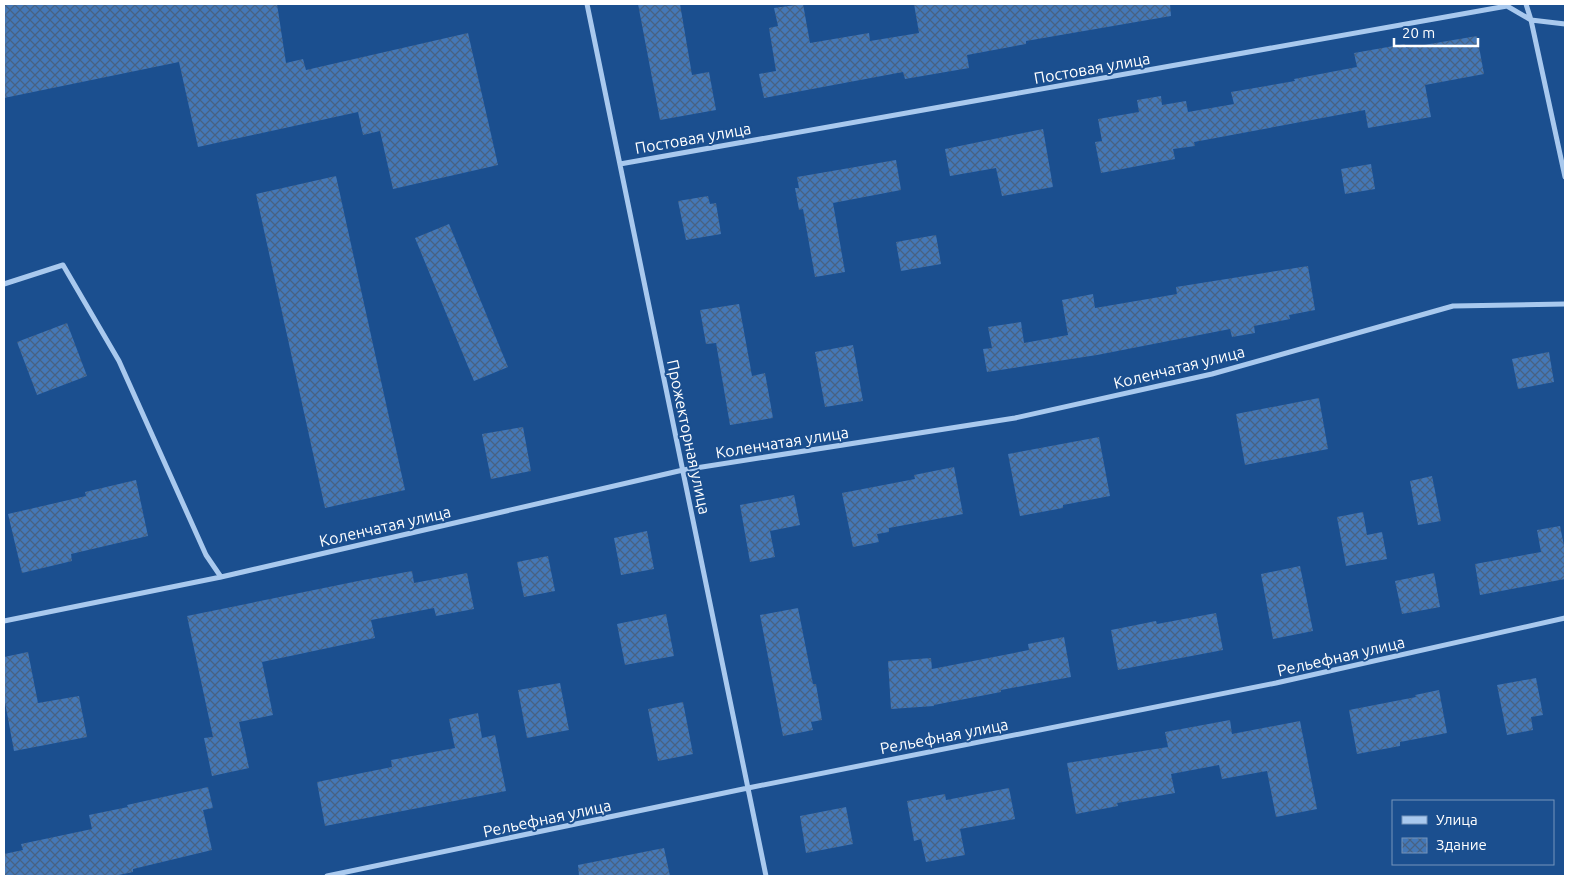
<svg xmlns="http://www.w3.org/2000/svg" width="1569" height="880" viewBox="0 0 1569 880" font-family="Ubuntu,sans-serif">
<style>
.building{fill:url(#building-cross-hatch)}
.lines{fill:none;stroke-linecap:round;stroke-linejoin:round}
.street{stroke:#a9c9ee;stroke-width:5}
.labels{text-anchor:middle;stroke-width:4;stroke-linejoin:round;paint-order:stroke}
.street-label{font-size:16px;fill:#fff;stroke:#1b4f8f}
</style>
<defs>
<pattern id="building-cross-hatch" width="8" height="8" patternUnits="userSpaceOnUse" patternTransform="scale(1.25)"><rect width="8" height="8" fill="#4478b7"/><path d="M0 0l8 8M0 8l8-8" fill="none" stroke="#486282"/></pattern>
</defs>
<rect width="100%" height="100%" fill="#1b4f8f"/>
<path class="building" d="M 4,4 L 277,4 L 286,63 L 303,59 L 306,70 L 468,33 L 498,165 L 393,189 L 380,131 L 363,135 L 358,112 L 198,147 L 179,62 L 4,98 Z
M 638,4 L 680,4 L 692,75 L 709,72 L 716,110 L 660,120 Z
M 803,4 L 810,43 L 869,33 L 870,41 L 919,33 L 914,4 L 1170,4 L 1171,16 L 1026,41 L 1026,44 L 967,55 L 969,68 L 905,79 L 903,72 L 764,98 L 759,74 L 776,71 L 769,28 L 778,26 L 774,8 Z
M 1477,36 L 1484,74 L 1425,85 L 1431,117 L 1368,128 L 1365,110 L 1194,142 L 1195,146 L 1173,149 L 1175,159 L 1101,173 L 1095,142 L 1102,141 L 1098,119 L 1139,112 L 1137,100 L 1161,96 L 1162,105 L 1186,101 L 1188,112 L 1234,104 L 1231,92 L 1295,81 L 1294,79 L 1357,67 L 1354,53 L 1405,44 L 1406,48 Z
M 1043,129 L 1053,187 L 1002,196 L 996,168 L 950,176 L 945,149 Z
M 896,160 L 901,190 L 833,203 L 845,272 L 815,277 L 803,209 L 799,210 L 795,188 L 799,188 L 797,177 Z
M 1371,164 L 1375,189 L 1345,194 L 1341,169 Z
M 336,176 L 405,490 L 325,508 L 256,194 Z
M 708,196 L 710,204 L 716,203 L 721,234 L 686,240 L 678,201 Z
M 449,224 L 508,367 L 474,381 L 415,238 Z
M 936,235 L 941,264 L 901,271 L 896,242 Z
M 1308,266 L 1315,310 L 1289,315 L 1290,319 L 1254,326 L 1255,333 L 1232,337 L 1230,329 L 1097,355 L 987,372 L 983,349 L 992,348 L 988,327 L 1021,322 L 1024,343 L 1068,335 L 1062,300 L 1093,294 L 1095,308 L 1177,294 L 1176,287 Z
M 739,304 L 752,376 L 765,373 L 773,418 L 730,425 L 716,343 L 706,344 L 700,310 Z
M 67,323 L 87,376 L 37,395 L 17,342 Z
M 853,345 L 863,401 L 825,407 L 815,352 Z
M 1549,352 L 1554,382 L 1518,389 L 1512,359 Z
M 1319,398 L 1328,449 L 1245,465 L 1236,414 Z
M 523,427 L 531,471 L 491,479 L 482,434 Z
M 1099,437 L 1110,496 L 1063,505 L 1063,508 L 1020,516 L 1008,454 Z
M 954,467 L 963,514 L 889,528 L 889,532 L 877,534 L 879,542 L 853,547 L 842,493 L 915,479 L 914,475 Z
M 1432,476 L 1441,521 L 1418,525 L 1410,481 Z
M 136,480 L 148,536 L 71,554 L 72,561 L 22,573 L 8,514 L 86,496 L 85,492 Z
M 794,495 L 800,525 L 770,531 L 775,557 L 750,562 L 740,505 Z
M 1363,512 L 1367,535 L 1382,532 L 1387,559 L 1346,566 L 1337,517 Z
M 1560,526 L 1565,551 L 1565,579 L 1480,595 L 1475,564 L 1541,552 L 1537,530 Z
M 647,531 L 654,569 L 621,575 L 614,538 Z
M 548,556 L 555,591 L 524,597 L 517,562 Z
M 1300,566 L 1313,631 L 1273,639 L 1261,574 Z
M 412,571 L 414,583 L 467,573 L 474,609 L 436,616 L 434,608 L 371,620 L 375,638 L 262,662 L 273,715 L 239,722 L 249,768 L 212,776 L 204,738 L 213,737 L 187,616 L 363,580 Z
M 1434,573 L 1440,607 L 1402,614 L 1395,581 Z
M 798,608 L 813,684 L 816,684 L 822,720 L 811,722 L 813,730 L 783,736 L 760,615 Z
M 1216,613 L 1223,650 L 1118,670 L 1111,630 L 1156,621 L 1157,624 Z
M 666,614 L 674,656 L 625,665 L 617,624 Z
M 1064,637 L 1071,677 L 1001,690 L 1001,692 L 934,705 L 934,706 L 891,709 L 888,661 L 931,658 L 932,669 L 1029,650 L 1028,644 Z
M 28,652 L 38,703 L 79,696 L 87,737 L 14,751 L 4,697 L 4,657 Z
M 1536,678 L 1543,715 L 1531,717 L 1533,730 L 1507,735 L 1497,685 Z
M 560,683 L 569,730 L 527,738 L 518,690 Z
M 1439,690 L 1447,733 L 1400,742 L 1400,746 L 1357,754 L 1349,710 L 1416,697 L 1415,695 Z
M 683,702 L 693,754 L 658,761 L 648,709 Z
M 478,713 L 482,738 L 495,735 L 506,791 L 325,826 L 317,782 L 392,767 L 391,760 L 455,748 L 449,719 Z
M 1230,720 L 1232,734 L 1300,721 L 1317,809 L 1276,817 L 1267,771 L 1222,779 L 1219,765 L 1171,774 L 1175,793 L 1117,803 L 1118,806 L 1076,814 L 1067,763 L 1168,747 L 1165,732 Z
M 208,787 L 213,808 L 203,810 L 212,850 L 133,869 L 133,872 L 114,876 L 4,876 L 4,854 L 23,850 L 21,844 L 92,829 L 89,815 L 128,807 L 127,805 Z
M 1009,788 L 1015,819 L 960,829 L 965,855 L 926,862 L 921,839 L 914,841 L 907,801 L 945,794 L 946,800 Z
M 846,807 L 853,844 L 806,853 L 800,816 Z
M 664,848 L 670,876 L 579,876 L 578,865 Z"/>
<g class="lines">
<path class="street" d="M 587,4 L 766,876
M 1526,4 L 1531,20 L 1565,177
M 620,164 L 1507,6 L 1531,20 L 1565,24
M 4,284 L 63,265 L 119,361 L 206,555 L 221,577
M 4,621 L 221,577 L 683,470 L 1015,418 L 1212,374 L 1453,306 L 1565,304
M 327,876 L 748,788 L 1276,683 L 1565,618"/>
</g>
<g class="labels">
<g class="street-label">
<text transform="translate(1092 68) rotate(-10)" y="6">Постовая улица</text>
<text transform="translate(693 138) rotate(-10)" y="6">Постовая улица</text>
<text transform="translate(1179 367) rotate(-14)" y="6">Коленчатая улица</text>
<text transform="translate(689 437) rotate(78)" y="6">Прожекторная улица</text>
<text transform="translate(782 442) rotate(-9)" y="6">Коленчатая улица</text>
<text transform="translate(385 526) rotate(-13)" y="6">Коленчатая улица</text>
<text transform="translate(1341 656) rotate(-13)" y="6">Рельефная улица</text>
<text transform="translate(944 736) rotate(-11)" y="6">Рельефная улица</text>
<text transform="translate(547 818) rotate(-12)" y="6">Рельефная улица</text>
</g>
</g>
<rect width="1569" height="880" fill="none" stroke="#ffffff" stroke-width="10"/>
<rect x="1392" y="800" width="162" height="65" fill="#1b4f8f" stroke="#7695bc"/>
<rect x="1402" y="816" width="25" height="8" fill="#a9c9ee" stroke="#7695bc"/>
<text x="1436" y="825" font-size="15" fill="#ffffff">Улица</text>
<rect x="1402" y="838" width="25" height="15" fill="url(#building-cross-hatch)" stroke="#7695bc"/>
<text x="1436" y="850" font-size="15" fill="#ffffff">Здание</text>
<path d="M1394 38v8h84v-8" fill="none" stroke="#ffffff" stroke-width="2.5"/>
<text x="1402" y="38" font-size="15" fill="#ffffff" stroke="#1b4f8f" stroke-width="4" paint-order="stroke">20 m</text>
</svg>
